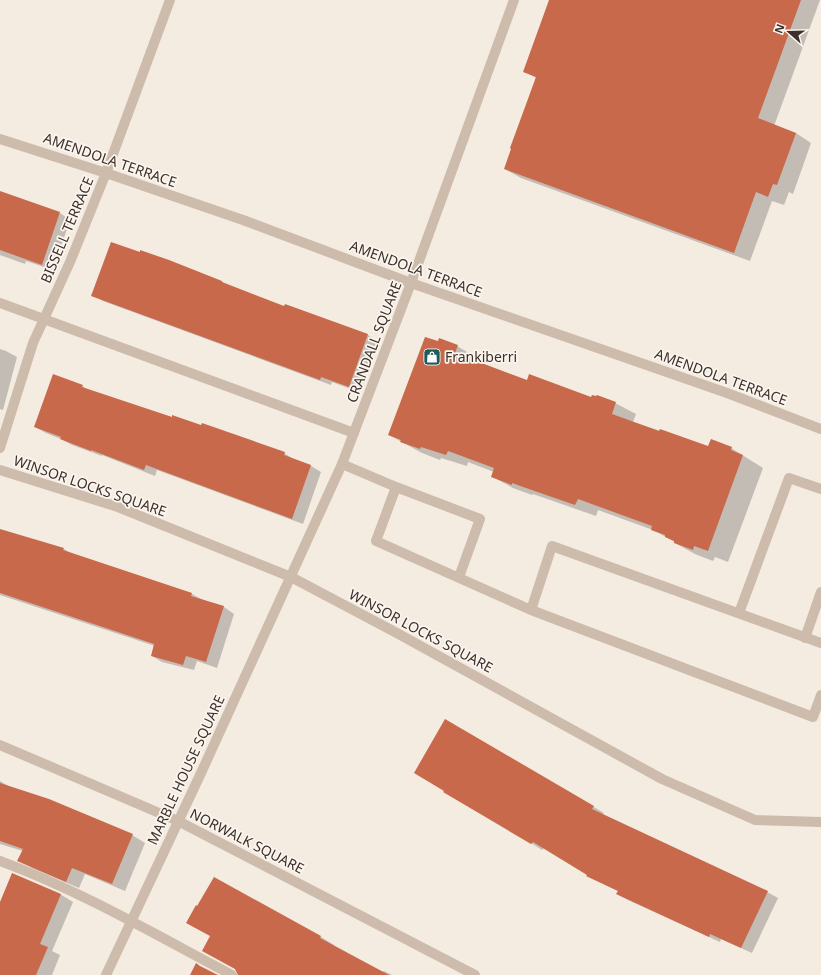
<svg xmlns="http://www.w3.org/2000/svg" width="821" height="975" viewBox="0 0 821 975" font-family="'Noto Sans',sans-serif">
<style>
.shadow{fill:#0003}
.building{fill:#c8694b}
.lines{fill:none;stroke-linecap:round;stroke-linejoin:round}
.lane{stroke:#cdbbac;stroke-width:10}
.street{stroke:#cdbbac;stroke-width:10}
.labels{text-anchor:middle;stroke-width:3.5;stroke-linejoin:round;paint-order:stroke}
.street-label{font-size:14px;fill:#3b302b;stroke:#fbf5ee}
.poi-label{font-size:14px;fill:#3b302b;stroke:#fbf5ee;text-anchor:start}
</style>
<rect width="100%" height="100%" fill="#f4ebe1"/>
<path class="shadow" d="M 550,0 L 820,0 L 774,126 L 796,133 L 811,143 L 793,194 L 789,192 L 784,205 L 772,201 L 750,261 L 521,178 L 505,169 L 536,78 L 524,71 Z
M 0,192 L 60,213 L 70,220 L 53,270 L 26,261 L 25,264 L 0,255 Z
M 222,282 L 231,287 L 285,307 L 286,305 L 368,335 L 378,341 L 359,392 L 332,382 L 331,385 L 103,301 L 93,295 Z
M 457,346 L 477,358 L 476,362 L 528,381 L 592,398 L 615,403 L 636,414 L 633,422 L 709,447 L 731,448 L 763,468 L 728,562 L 715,557 L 713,561 L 695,554 L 675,543 L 675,542 L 653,530 L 598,510 L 596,516 L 533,494 L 532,495 L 513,488 L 493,477 L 494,472 L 468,462 L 467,466 L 441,458 L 440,460 L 422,453 L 389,435 Z
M 0,349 L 6,351 L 17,357 L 3,410 L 0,409 Z
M 82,386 L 92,392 L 284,453 L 295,460 L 311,466 L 321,472 L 303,524 L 157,470 L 155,476 L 102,455 L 102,456 L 72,445 L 61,439 L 46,433 L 35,427 Z
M 0,530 L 64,549 L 72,554 L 192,594 L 203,600 L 224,607 L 234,614 L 217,668 L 197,661 L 194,670 L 162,662 L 152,656 L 155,646 L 0,595 Z
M 446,721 L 604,813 L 602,815 L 767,892 L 778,898 L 752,953 L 721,939 L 720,942 L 628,900 L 617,894 L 618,891 L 587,876 L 588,875 L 544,848 L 542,850 L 531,843 Z
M 0,781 L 10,787 L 132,835 L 145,843 L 125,891 L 85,874 L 79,888 L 32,868 L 19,860 L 23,851 L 0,844 Z
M 214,878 L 321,937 L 334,945 L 333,946 L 382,972 L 384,971 L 392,975 L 239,975 L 239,971 L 211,936 L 198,908 Z
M 60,894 L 73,902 L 52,951 L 60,955 L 52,975 L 0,975 L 0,904 Z"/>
<path class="building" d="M 549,0 L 801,0 L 758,118 L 796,133 L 777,185 L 773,184 L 768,197 L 756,192 L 734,253 L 504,169 L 511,149 L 510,148 L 536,77 L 523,72 Z
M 0,191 L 60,212 L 42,265 L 0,250 Z
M 111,242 L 140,252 L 140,250 L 169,260 L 222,281 L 222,282 L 284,306 L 285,304 L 368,334 L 349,387 L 321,377 L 320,380 L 91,296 Z
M 425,337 L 438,341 L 439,338 L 458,345 L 455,353 L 527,380 L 529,374 L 591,397 L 592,395 L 596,396 L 597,395 L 616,402 L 612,414 L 659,431 L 660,429 L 708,446 L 711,439 L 732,447 L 731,450 L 743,455 L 708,551 L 694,546 L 693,550 L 674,543 L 674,541 L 665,537 L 665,535 L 651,530 L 652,526 L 578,499 L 575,505 L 526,488 L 512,483 L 512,485 L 491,477 L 494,468 L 448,451 L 446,455 L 421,447 L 420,449 L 400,442 L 401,440 L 388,435 Z
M 53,374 L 83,385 L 82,387 L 172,417 L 172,415 L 201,425 L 202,423 L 285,452 L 284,455 L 311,465 L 292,519 L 146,465 L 144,470 L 91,450 L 91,451 L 60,439 L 61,437 L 34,427 Z
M 0,529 L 64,548 L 63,550 L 192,593 L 191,596 L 224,606 L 206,662 L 186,656 L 183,665 L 151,656 L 154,644 L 0,593 Z
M 445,719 L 594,806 L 592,809 L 768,891 L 741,948 L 710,934 L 709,937 L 616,894 L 618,891 L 586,876 L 587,875 L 533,842 L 531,844 L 443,792 L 444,791 L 414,773 Z
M 0,783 L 49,799 L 133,834 L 112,884 L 72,868 L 66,882 L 17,861 L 23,849 L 0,841 Z
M 12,873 L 61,894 L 40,944 L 48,947 L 36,975 L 0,975 L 0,902 Z
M 214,877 L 321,936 L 320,938 L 389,975 L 238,975 L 235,969 L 202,951 L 210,936 L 186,923 L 196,905 L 197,906 Z
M 196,963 L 200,966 L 218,975 L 190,975 Z"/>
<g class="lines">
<path class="lane" d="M 0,303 L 354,433
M 342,464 L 396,487 L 376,541 L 531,610 L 552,546 L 821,643
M 396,487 L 480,519 L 459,577
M 531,610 L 813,717 L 821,695
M 739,613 L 789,478 L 821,489
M 805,638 L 821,592
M 0,861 C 81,891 156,935 232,975"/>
<path class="street" d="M 0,139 L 106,173 L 243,220 L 411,283 L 727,393 L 821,429
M 0,448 L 33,343 L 70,262 L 106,173 L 170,0
M 0,470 L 118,507 L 291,577 L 395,632 L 662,779 L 755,820 L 821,822
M 0,745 L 178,821 L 475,975
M 106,975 L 201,773 L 342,464 L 411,283 L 514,0"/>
</g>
<defs>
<g id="shop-square" transform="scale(0.9)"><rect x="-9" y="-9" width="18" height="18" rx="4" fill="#1f5a5e" stroke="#fbf5ee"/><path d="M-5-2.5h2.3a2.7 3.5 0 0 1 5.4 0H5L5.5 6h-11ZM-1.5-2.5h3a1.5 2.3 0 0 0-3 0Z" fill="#fff"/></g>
</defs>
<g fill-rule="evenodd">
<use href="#shop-square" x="432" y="357"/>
</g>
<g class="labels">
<g class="street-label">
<text transform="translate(110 160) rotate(19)" y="5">AMENDOLA TERRACE</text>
<text transform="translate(67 230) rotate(-67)" y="5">BISSELL TERRACE</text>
<text transform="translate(416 269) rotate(20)" y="5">AMENDOLA TERRACE</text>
<text transform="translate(374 342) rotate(-69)" y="5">CRANDALL SQUARE</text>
<text transform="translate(721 377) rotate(20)" y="5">AMENDOLA TERRACE</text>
<text transform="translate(90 486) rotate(19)" y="5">WINSOR LOCKS SQUARE</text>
<text transform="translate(421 631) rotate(28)" y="5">WINSOR LOCKS SQUARE</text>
<text transform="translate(186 770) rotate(-65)" y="5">MARBLE HOUSE SQUARE</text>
<text transform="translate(247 841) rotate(27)" y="5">NORWALK SQUARE</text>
</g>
<g class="poi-label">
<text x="445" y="362">Frankiberri</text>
</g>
</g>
<g transform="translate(789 32) rotate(290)" stroke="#fbf5ee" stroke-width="3" paint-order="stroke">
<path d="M0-3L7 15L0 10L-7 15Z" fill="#3b302b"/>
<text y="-6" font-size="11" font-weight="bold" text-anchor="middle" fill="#3b302b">N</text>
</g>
</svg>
